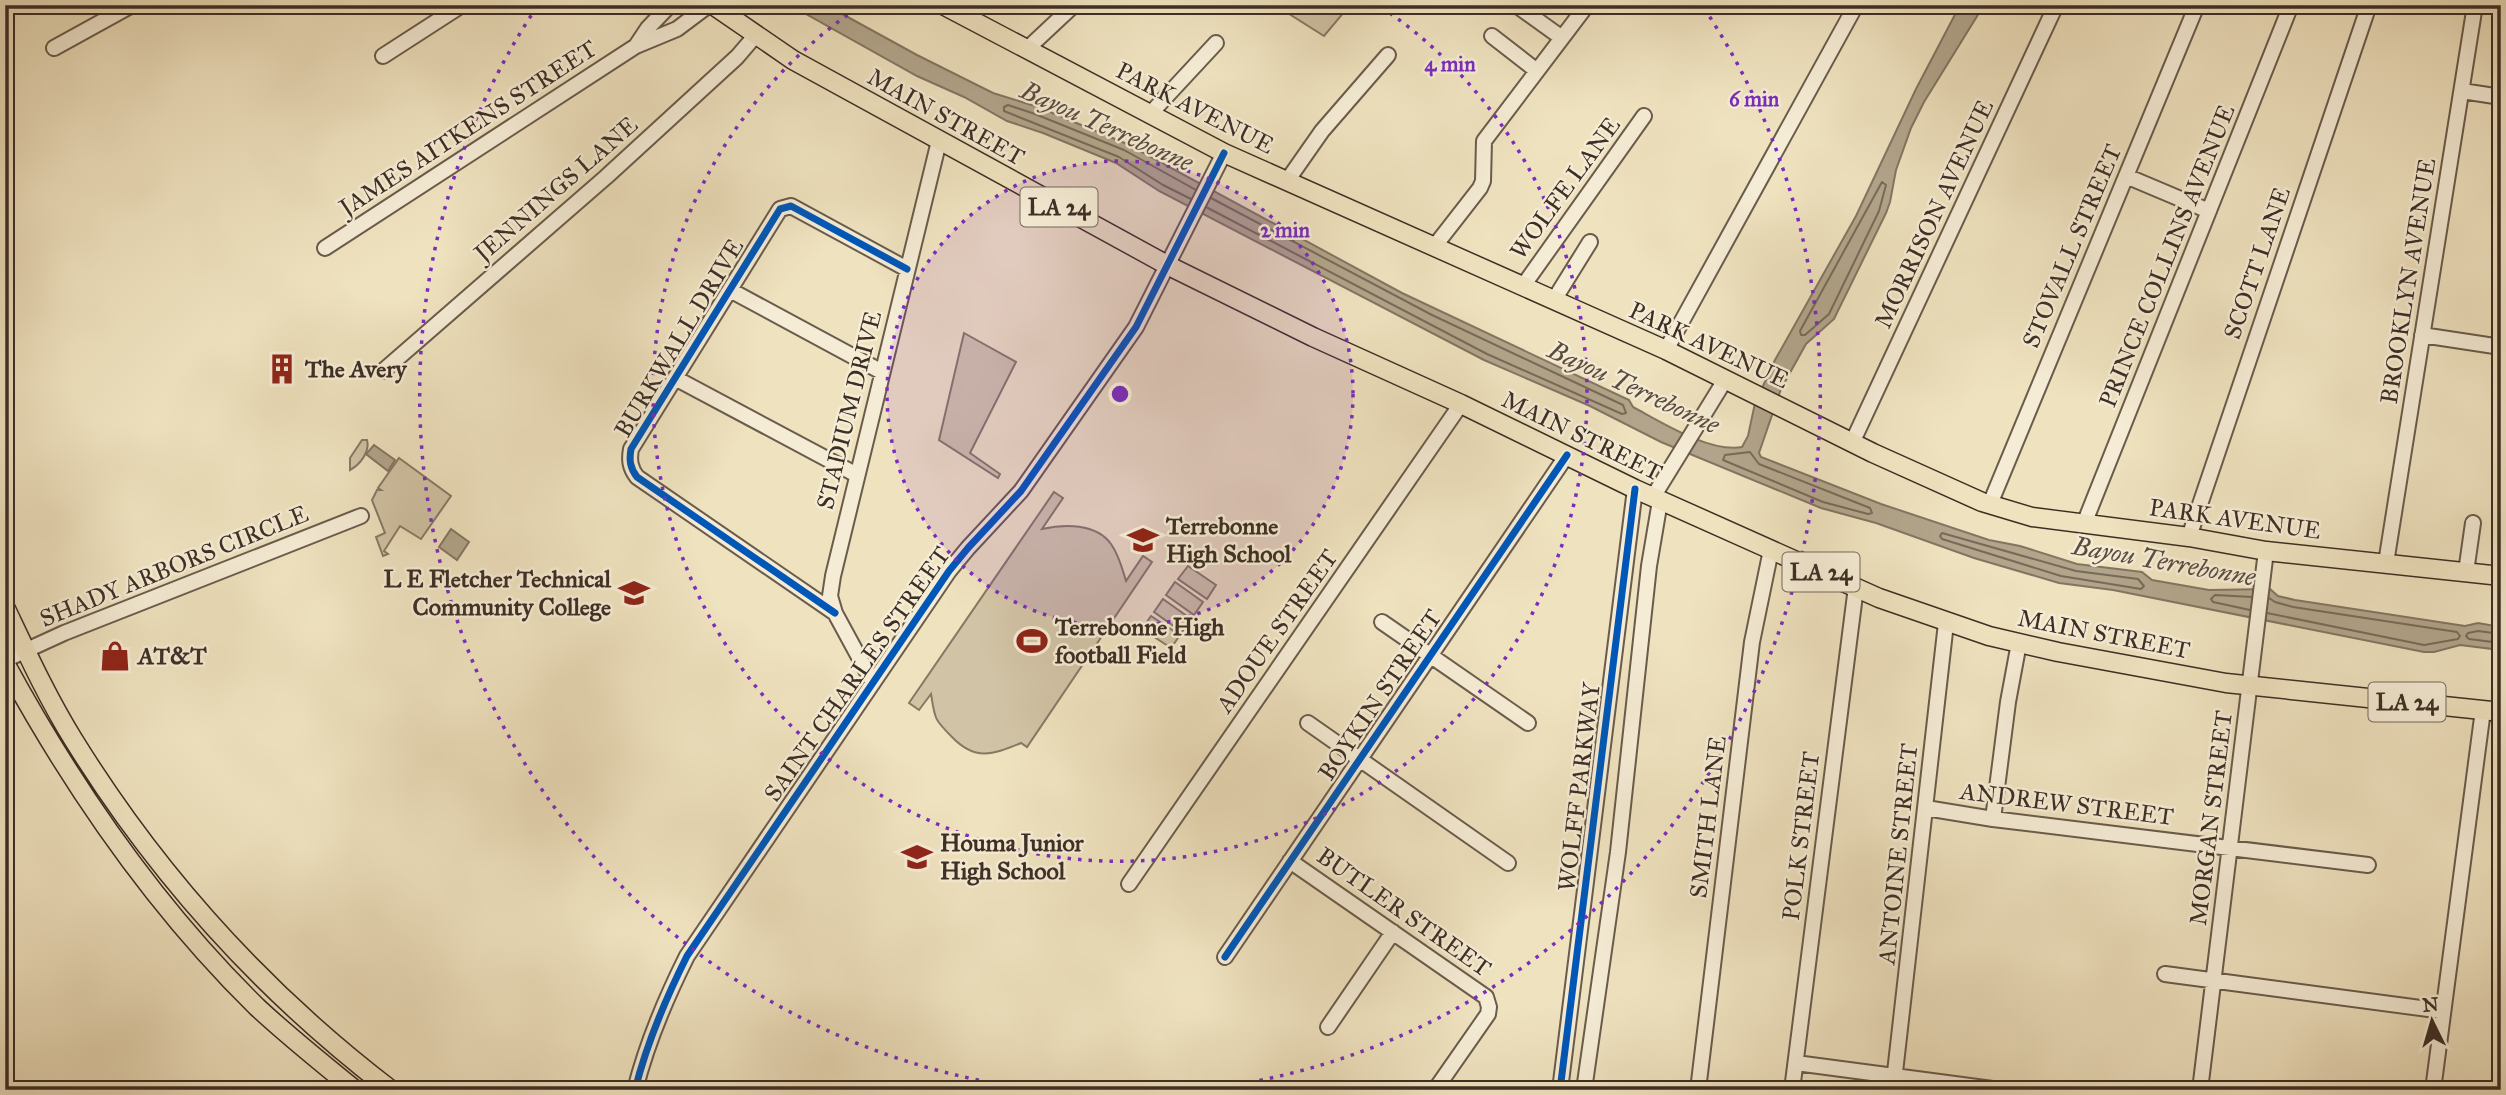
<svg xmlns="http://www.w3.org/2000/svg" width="2506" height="1095" viewBox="0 0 2506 1095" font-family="'IM FELL Great Primer',serif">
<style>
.green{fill:#d1c3a5;stroke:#877865;stroke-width:2}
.water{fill:#b2a58b;stroke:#837562;stroke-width:2}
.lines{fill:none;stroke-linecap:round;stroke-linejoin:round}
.shore{stroke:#786a58;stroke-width:2}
.minor-casing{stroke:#6a5b4c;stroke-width:18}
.major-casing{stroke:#3d2e25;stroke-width:21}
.minor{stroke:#f5ecd5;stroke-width:14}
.major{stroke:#efe2bf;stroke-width:18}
.cycleway-casing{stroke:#f5ecd5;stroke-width:11}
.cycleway{stroke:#0057b8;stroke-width:7}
.ring{fill:none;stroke:#7b2cbf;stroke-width:3.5;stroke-dasharray:3.5 7}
.labels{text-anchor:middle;stroke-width:5;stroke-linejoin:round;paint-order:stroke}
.shield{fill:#f5ecd5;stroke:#74675a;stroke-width:2}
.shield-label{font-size:23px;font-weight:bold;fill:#3d2e25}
.street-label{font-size:24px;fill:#3d2e25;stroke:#f5ecd5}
.poi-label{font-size:24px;font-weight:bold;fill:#3d2e25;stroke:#f5ecd5;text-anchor:start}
.water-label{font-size:26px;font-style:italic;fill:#5a4c3e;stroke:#f5ecd5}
.centre{fill:#7b2cbf;stroke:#f5ecd5;stroke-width:3.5}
.ring-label{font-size:21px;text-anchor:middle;font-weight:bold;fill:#7b2cbf;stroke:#f5ecd5;stroke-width:5;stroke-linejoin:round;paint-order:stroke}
</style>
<rect width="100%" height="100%" fill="#efe2bf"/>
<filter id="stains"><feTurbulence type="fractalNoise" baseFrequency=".00286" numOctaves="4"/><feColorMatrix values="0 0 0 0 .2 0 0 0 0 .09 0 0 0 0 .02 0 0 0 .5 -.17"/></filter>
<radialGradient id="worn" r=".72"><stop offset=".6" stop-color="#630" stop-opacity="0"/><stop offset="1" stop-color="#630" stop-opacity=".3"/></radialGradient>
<path class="green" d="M 1275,5 L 1350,5 L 1324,36 Z
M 964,333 L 1016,362 L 970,453 L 1000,474 L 998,478 L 939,440 Z
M 362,440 L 367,440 C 370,451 361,464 350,470 L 350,458 Z
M 399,458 L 451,496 L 421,539 L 400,526 L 384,551 L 388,554 L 383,556 L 376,537 L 385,533 L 372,500 L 377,490 L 381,490 L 378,488 Z
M 1054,492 L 1063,498 L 1042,529 C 1064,524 1096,523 1111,544 C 1119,555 1122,568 1126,581 L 1143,556 L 1152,562 L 1027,747 L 1021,743 C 992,755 975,761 952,737 C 934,719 935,719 931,694 L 919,710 L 909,703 Z
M 1188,566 L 1216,585 L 1207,599 L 1178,579 Z
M 1175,582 L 1203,602 L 1194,615 L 1166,595 Z
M 1163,599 L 1191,619 L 1182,632 L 1154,612 Z
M 1151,616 L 1180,635 L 1171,648 L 1142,629 Z"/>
<path class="water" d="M 790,5 L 826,5 L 917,55 L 993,93 L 1038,107 L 1127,144 L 1402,293 L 1629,400 L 1633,407 C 1661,422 1710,453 1742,447 L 1748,436 L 1755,403 L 1775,360 L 1856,216 L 1916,89 L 1960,5 L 1984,5 L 1924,102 L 1911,128 L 1896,170 L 1890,202 L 1886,213 L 1834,319 L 1806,344 L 1781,389 L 1759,453 L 1761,457 L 1881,504 L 1989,540 L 2020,546 L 2077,564 L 2142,572 L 2152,580 L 2209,590 L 2270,589 L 2278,596 L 2295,600 L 2465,626 L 2478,623 L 2501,627 L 2501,650 L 2460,645 L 2434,652 L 2424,652 L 2113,590 L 2059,583 L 1974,558 L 1876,523 L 1821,508 L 1661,442 L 1590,406 L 1484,360 L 1159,191 L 1116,163 L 1043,133 L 1007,121 L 964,97 L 917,76 Z
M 374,445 L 395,460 L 388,471 L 366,454 Z
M 451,529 L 469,542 L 457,560 L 439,547 Z"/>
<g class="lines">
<path class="shore" d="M 1882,182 L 1886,185 L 1879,211 L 1829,314 L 1805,335 L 1801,335 L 1800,331 Z
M 1191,199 L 1163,185 L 1119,157 L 1004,111 L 1004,107 L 1008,105 L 1035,114 L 1124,150 L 1196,190
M 1206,207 L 1487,354 L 1622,414 L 1626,413 L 1623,405 L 1432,315 L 1211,198
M 1750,452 L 1759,464 L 1870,508 L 1872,513 L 1868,514 L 1823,502 L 1723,460 L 1725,455 Z
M 1942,533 L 2076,571 L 2138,579 L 2144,586 L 2141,589 L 2061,576 L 1942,539 L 1940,536 Z
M 2250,610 L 2213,602 L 2211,599 L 2215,595 L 2252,597
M 2267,613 L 2424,645 L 2458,639 L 2460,636 L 2457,632 L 2293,607 L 2275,602 L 2269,598
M 2501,634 L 2478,631 L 2468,633 L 2466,636 L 2469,639 L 2501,643"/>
<g class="minor-casing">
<path id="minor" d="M 1516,5 L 1562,38
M 1492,36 L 1537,71
M 636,46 L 648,28 L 670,5
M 54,48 L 132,5
M 1027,49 L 1074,5
M 383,56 L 462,5
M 2462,91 L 2501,97
M 1151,113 L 1216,43
M 2126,176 L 2209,211
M 1287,181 L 1322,131 L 1388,55
M 1434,247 L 1480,188 L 1483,181 L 1484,141 L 1587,5
M 325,248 L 636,46 L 677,29 L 709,5
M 1523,286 L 1644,116
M 730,290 L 882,372
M 1554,300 L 1590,242
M 2422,335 L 2501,347
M 1666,350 L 1856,5
M 383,371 L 606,177 L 737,57 L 755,36
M 675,378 L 857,475
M 1852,443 L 2056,5
M 1653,497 L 1725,380
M 1990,504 L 2197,5
M 2084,524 L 2291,5
M 2189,537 L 2369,5
M 2386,563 L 2475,5
M 2466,572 L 2473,523
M 835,613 L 637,477 C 630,468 629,460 631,449 L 780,209 L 791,206 L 907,269
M 1382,622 L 1528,723
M 5,660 L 64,633 L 361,516
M 873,683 L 835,613 L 830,596 L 833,576 L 939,141
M 1308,723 L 1508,863
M 1926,808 L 1993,819 L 2368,865
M 1993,819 L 2008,702 L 2019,643
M 1290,861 L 1486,997 L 1489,1007 L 1488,1014 L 1435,1090
M 1129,884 L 1461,404
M 1225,957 L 1567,455
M 2165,974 L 2443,1011
M 1328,1027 L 1393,932
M 1796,1063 L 2000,1090
M 635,1090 C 647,1042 665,1000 687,956 L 949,571 L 968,548 L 1021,491 L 1136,327 L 1224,153
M 1560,1090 L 1635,489
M 1584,1090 L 1618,852 L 1649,566 L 1660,501
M 1698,1090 L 1752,642 L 1771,550
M 1792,1090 L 1856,587
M 1893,1090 L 1946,623
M 2200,1090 L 2266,551
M 2433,1090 L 2483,710"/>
</g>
<g class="major-casing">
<path id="major" d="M 713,5 L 793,60 L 1167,265 L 1313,337 L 1461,404 L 1635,489 L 1879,598 L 1989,636 L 2058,652 L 2226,683 L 2501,712
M 943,5 L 1224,153 L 1666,350 L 1873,453 L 1982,502 L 2032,517 L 2189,537 L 2266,551 L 2501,576
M 5,607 C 26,651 47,697 73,739 C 157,875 264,993 391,1090
M 5,663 C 73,788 155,907 257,1007 C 288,1036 322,1063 355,1090"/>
</g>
<use href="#minor" class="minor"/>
<use href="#major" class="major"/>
<g class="cycleway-casing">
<path id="cycleway" d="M 835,613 L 637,477 C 630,468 629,460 631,449 L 780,209 L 791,206 L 907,269
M 1225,957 L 1567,455
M 635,1090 C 647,1042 665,1000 687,956 L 949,571 L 968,548 L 1021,491 L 1136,327 L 1224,153
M 1560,1090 L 1635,489"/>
</g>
<use href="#cycleway" class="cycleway"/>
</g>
<circle cx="1120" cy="394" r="233" fill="#7b2cbf" fill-opacity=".12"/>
<g class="ring">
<circle cx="1120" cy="394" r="233"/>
<path d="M1381 7A467 467 0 1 1 859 7"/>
<path d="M1041 1090A700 700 0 0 1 536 8M1704 8A700 700 0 0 1 1199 1090"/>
</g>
<defs>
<g id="building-bare" transform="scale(2.415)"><path d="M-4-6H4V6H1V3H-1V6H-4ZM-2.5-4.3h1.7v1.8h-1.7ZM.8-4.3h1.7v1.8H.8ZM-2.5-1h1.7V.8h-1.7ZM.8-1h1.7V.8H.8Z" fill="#8f2418" stroke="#f5ecd5" stroke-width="2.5" paint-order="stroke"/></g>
<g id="school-bare" transform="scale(2.415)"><path d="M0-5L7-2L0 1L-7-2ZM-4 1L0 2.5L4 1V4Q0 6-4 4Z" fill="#8f2418" stroke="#f5ecd5" stroke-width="2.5" paint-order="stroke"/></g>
<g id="university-bare" transform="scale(2.415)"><path d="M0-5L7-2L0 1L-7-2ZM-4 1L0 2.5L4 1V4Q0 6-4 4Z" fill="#8f2418" stroke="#f5ecd5" stroke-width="2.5" paint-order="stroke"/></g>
<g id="stadium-bare" transform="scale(2.415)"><path d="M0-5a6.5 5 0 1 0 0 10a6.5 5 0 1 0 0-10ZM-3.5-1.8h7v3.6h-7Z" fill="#8f2418" stroke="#f5ecd5" stroke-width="2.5" paint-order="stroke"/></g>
<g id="shop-bare" transform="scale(2.415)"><path d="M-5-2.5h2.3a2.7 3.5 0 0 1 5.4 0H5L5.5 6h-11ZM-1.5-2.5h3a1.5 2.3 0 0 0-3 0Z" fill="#8f2418" stroke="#f5ecd5" stroke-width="2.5" paint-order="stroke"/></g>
</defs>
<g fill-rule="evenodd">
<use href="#building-bare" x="282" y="369"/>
<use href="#school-bare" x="1143" y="540"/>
<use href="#university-bare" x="634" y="593"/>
<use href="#stadium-bare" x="1032" y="641"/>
<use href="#shop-bare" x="115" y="656"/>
<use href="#school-bare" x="917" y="857"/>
</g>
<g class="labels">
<g class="shield">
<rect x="1020.5" y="187.5" width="77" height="39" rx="5"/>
<rect x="1782.5" y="552.5" width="77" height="39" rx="5"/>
<rect x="2368.5" y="682.5" width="77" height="39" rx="5"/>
</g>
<g class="shield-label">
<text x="1059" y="215">LA 24</text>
<text x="1821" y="580">LA 24</text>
<text x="2407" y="710">LA 24</text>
</g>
<g class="street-label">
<text transform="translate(1195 108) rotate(27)" y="8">PARK AVENUE</text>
<text transform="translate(946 117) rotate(29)" y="8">MAIN STREET</text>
<text transform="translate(468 128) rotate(-33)" y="8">JAMES AITKENS STREET</text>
<text transform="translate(1565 188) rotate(-54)" y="8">WOLFE LANE</text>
<text transform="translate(556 189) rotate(-41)" y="8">JENNINGS LANE</text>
<text transform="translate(1934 214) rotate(-65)" y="8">MORRISON AVENUE</text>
<text transform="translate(2072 246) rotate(-67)" y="8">STOVALL STREET</text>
<text transform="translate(2167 256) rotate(-68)" y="8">PRINCE COLLINS AVENUE</text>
<text transform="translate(2257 263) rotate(-71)" y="8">SCOTT LANE</text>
<text transform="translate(2408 281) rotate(-81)" y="8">BROOKLYN AVENUE</text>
<text transform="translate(679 338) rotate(-59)" y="8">BURKWALL DRIVE</text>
<text transform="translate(1709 345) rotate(25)" y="8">PARK AVENUE</text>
<text transform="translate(849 410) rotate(-76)" y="8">STADIUM DRIVE</text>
<text transform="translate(1582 436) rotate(26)" y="8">MAIN STREET</text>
<text transform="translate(2235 519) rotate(8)" y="8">PARK AVENUE</text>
<text transform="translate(174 566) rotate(-22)" y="8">SHADY ARBORS CIRCLE</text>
<text transform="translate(1277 631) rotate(-55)" y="8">ADOUE STREET</text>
<text transform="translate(2104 634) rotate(11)" y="8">MAIN STREET</text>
<text transform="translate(857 674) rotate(-55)" y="8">SAINT CHARLES STREET</text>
<text transform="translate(1380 695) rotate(-56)" y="8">BOYKIN STREET</text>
<text transform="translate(1579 787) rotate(-83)" y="8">WOLFF PARKWAY</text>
<text transform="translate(2067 804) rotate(7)" y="8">ANDREW STREET</text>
<text transform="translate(1708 817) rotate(-83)" y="8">SMITH LANE</text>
<text transform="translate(2211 818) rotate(-83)" y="8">MORGAN STREET</text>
<text transform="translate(1801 836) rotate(-83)" y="8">POLK STREET</text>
<text transform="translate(1898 854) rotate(-84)" y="8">ANTOINE STREET</text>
<text transform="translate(1404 912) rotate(35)" y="8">BUTLER STREET</text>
</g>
<g class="poi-label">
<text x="305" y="377">The Avery</text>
<text x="1166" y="534">Terrebonne<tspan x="1166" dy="28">High School</tspan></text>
<text x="611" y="587" text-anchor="end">L E Fletcher Technical<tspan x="611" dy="28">Community College</tspan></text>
<text x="1055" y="635">Terrebonne High<tspan x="1055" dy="28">football Field</tspan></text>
<text x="138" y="664">AT&amp;T</text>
<text x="940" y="851">Houma Junior<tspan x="940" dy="28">High School</tspan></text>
</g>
<g class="water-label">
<text transform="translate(1107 126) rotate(24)" y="9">Bayou Terrebonne</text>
<text transform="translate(1634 387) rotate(25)" y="9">Bayou Terrebonne</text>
<text transform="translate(2164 561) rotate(10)" y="9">Bayou Terrebonne</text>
</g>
</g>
<circle cx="1120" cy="394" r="10" class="centre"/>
<g class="ring-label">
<text x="1450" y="71">4 min</text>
<text x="1754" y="106">6 min</text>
<text x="1285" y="237">2 min</text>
</g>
<rect width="2506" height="1095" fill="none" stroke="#efe2bf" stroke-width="28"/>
<rect x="7" y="7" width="2492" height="1081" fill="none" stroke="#3d2e25" stroke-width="3.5"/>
<rect x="14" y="14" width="2478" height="1067" fill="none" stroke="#3d2e25" stroke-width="2"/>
<g transform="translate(2432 1021) rotate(355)" stroke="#f5ecd5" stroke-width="5" paint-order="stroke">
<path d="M0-5L12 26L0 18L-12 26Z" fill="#3d2e25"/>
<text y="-10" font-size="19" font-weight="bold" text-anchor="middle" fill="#3d2e25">N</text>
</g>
<rect width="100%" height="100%" filter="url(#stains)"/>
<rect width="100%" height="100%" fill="url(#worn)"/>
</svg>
